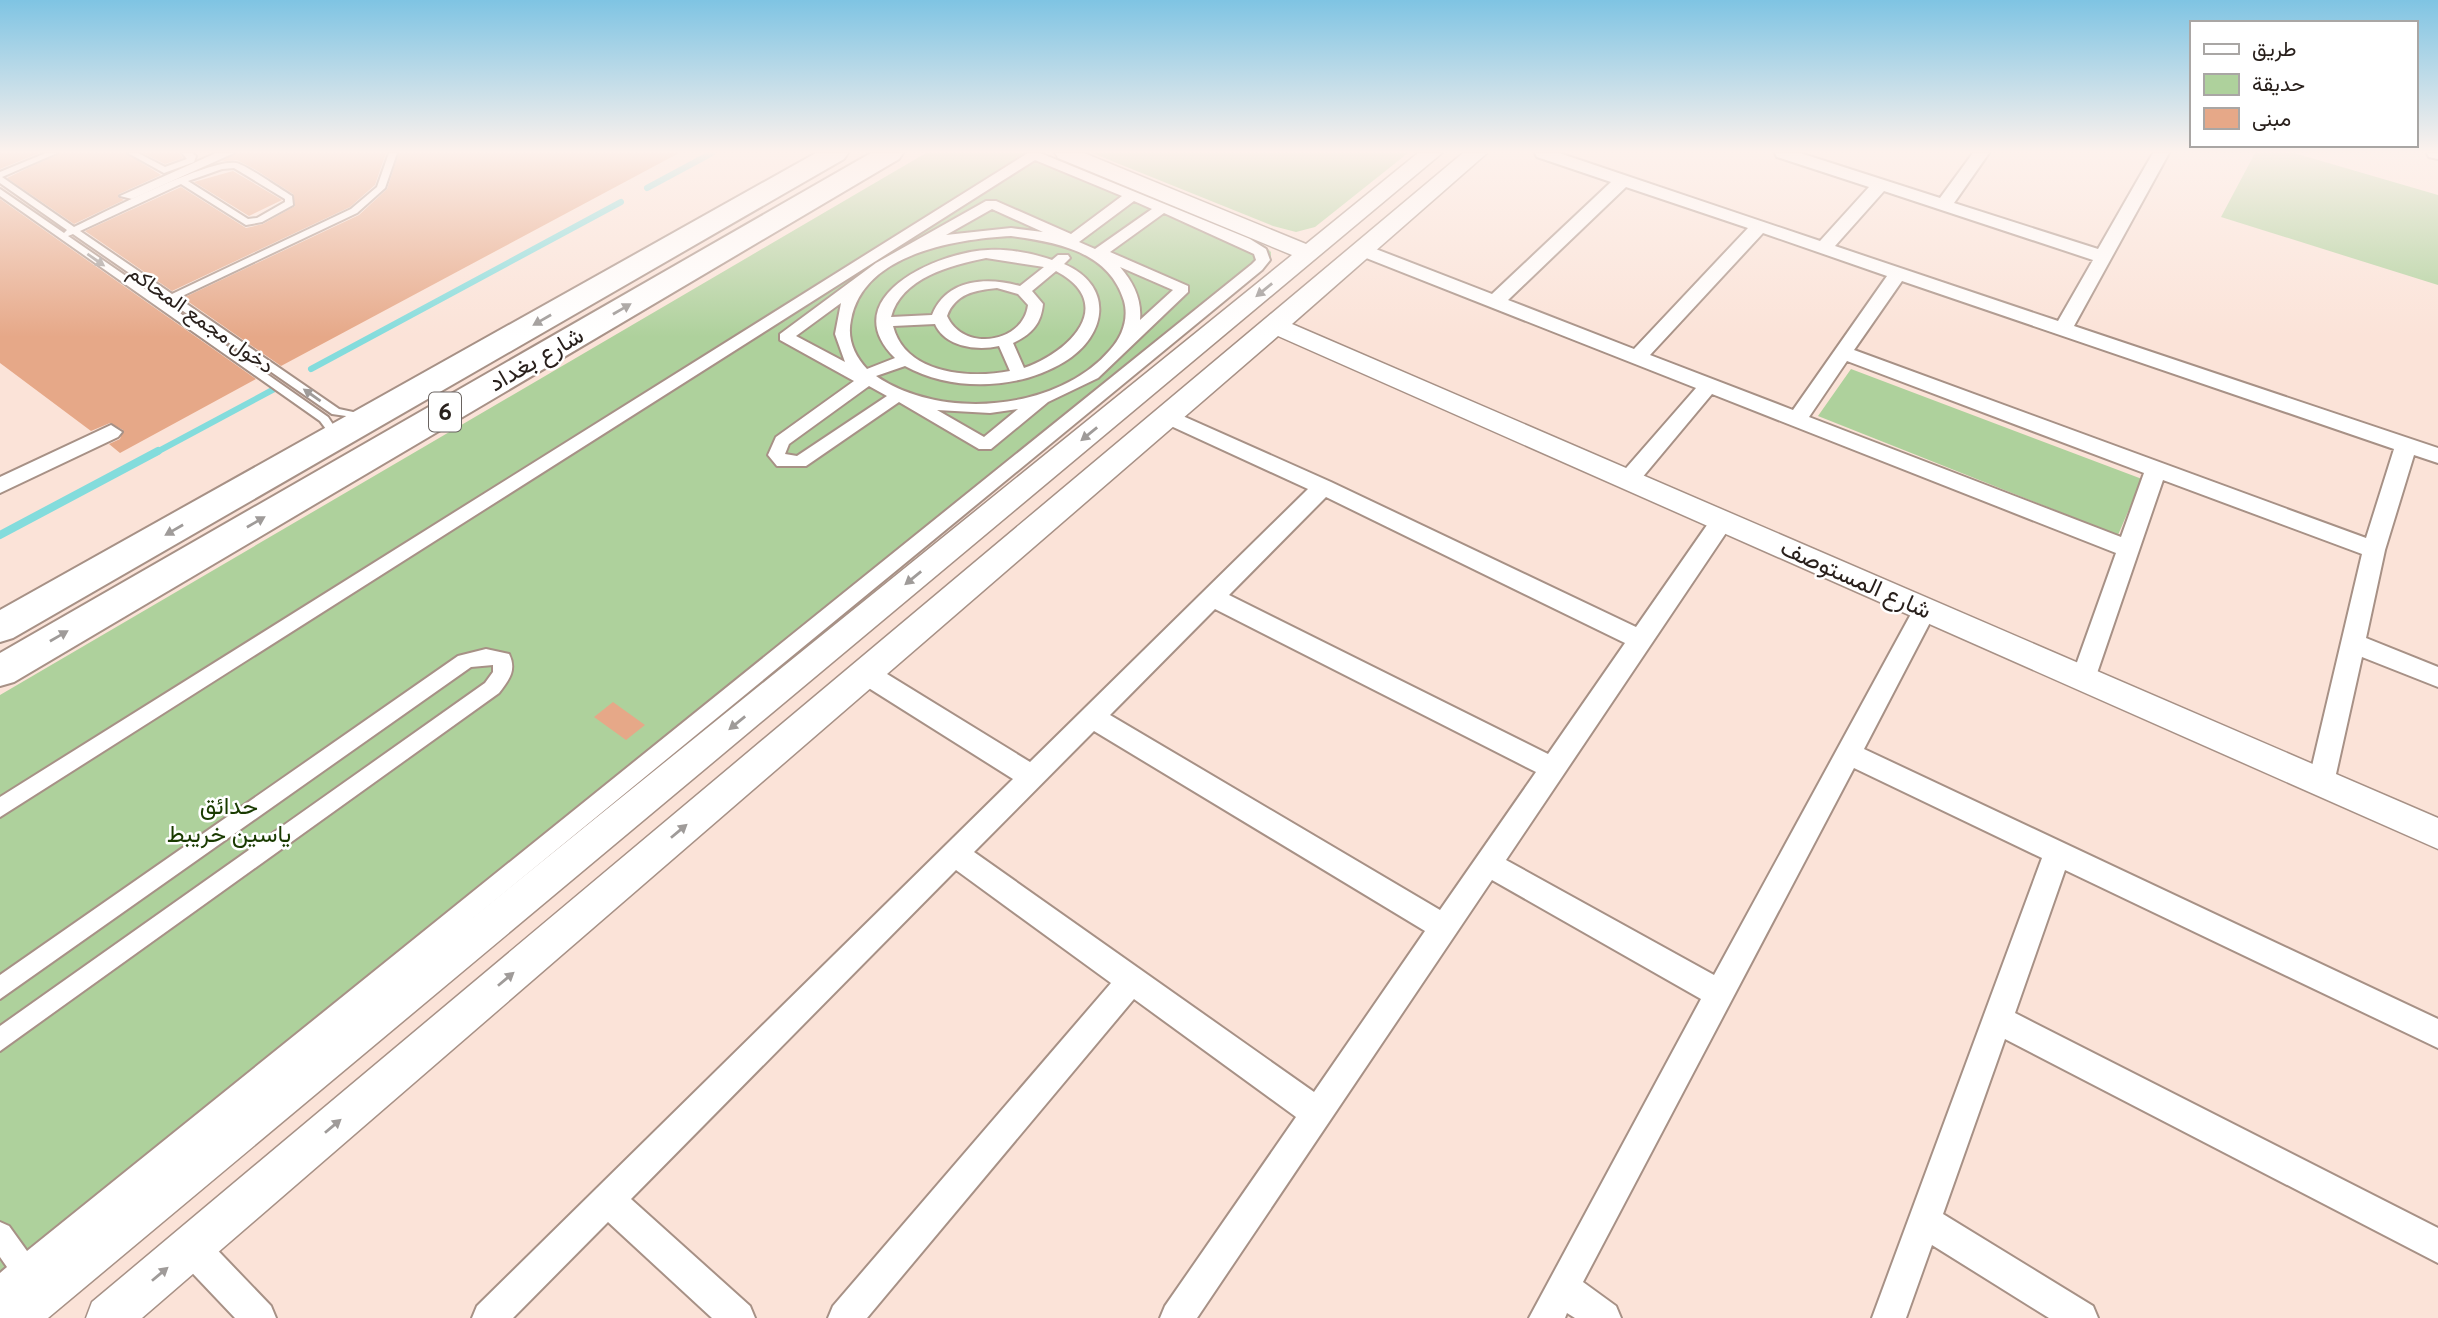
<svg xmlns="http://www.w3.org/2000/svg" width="2438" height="1318" viewBox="0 0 2438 1318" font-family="Overpass,Vazirmatn,sans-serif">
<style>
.green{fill:#aed19c}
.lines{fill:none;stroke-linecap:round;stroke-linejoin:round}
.stream-far1{stroke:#83dcdc;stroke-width:6}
.stream{stroke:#83dcdc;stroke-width:8}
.building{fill:#e6a888}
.service-casing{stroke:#a79186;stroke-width:4}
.pedestrian-casing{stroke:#a79186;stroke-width:4}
.minor-casing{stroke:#a79186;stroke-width:4}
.tertiary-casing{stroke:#a79186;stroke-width:3}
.trunk-casing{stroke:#a79186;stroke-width:4}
.service{fill:#fff;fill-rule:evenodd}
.pedestrian{fill:#fff;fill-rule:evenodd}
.minor{fill:#fff;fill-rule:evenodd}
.tertiary{fill:#fff;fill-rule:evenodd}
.trunk{fill:#fff;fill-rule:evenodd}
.oneway{fill:#9f9b99}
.labels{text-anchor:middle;stroke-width:5;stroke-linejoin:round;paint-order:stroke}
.far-street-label{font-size:21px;fill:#29201c;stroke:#fff}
.shield{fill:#fff;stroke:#696360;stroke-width:2}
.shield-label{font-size:23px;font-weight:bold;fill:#29201c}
.street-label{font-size:24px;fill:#29201c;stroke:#fff}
.park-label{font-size:24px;fill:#193a00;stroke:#fff}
</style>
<rect width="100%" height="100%" fill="#fbe3d8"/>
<path class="green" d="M 926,153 L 1039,153 L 1265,246 L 1271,252 L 1271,262 L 0,1295 L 0,695 Z
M 1092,153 L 1408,153 L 1315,227 L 1296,232 L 1273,226 Z
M 2255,153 L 2294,153 L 2438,195 L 2438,285 L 2221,217 Z
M 1851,369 L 2142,479 L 2118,535 L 1818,416 Z"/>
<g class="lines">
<path class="stream-far1" d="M 647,188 L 712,153
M 311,369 L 621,202
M 155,453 L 278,387"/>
<path class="stream" d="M 0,535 L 158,451"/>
</g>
<path class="building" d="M 0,153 L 39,153 L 0,169 Z
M 59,153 L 126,153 L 161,175 L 119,194 L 118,197 L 124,200 L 74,224 L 7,178 Z
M 143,153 L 179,153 L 183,158 L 165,164 Z
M 236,153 L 386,153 L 375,185 L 350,207 L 172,291 L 85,231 L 181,187 L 246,228 L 263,224 L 295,206 L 293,194 L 256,170 L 237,160 L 222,161 Z
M 399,153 L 679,153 L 281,366 L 183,298 L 359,215 L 387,189 Z
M 233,171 L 282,200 L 249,216 L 194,182 Z
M 0,199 L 256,379 L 120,453 L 109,444 L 120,439 L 123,430 L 110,423 L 91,431 L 0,363 Z
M 613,702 L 645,725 L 626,740 L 594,717 Z"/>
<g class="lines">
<g class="service-casing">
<path id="service" d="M 46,153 L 57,153 L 2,177 L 74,227 C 103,213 210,158 236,163 C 245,164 282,190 292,196 L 293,205 L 262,222 L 246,225 L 181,184 L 80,231 L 172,294 L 351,209 L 377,187 L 389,153 L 397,153 L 385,188 L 357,213 L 178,298 L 339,409 L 367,415 L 367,419 L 332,414 L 170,302 L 164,302 L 328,417 L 336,429 L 333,443 L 325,443 L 324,441 L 326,429 L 320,421 L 0,196 L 0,189 L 64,233 L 67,230 L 0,183 L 0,172 ZM 234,168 L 285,199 L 285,202 L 257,218 L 248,219 L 188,181 L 222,169 ZM 73,234 L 164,297 L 162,301 L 68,236 Z
M 128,153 L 138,153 L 165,167 L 187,159 L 182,153 L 192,153 L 196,156 L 194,162 L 164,173 Z"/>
</g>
<g class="pedestrian-casing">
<path id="pedestrian" d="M 216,153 L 234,153 L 132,199 L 120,196 Z
M 1028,153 L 1040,153 L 1250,239 L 1266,249 L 1270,260 L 1262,270 L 34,1279 L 0,1303 L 0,1273 L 7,1267 L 0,1257 L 0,1222 L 9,1226 L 27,1251 L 1252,264 L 1256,260 L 1254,254 L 1164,213 L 1110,252 L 1188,286 L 1188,292 L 1098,378 L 1048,402 L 991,449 L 979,449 L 899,402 L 806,466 L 777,466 L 768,455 L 776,437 L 854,381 L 780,340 L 780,334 L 876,263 L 986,201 L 996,201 L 1071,234 L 1122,196 L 1035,160 L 0,817 L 0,797 ZM 1134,201 L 1152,209 L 1095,249 L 1079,242 ZM 992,209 L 1043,232 L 1011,228 L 946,235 ZM 1011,236 C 1056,242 1109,251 1124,301 C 1129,319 1122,337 1110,350 C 1058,411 941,421 876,376 L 905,366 C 952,392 1018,390 1064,362 C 1107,336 1115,286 1064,264 L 1070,258 L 1068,255 L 1058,255 L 1052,260 C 1032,253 1009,249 988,250 C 937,252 834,298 895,358 L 867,369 C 854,355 847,339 851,320 C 863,253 957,239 1011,236 ZM 986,258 L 1044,267 L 1020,286 C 988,277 947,278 932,315 L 891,317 C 901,278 951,265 986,258 ZM 1120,267 L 1173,290 L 1140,320 C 1142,299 1133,282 1120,267 ZM 1056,271 C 1118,304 1070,352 1024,368 L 1013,343 C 1032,334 1041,324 1043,304 L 1032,291 ZM 997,288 L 1018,294 L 1028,305 C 1023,344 963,352 947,316 C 955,294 975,290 997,288 ZM 841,303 L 835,334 L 845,362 L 796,336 ZM 935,324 C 945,347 977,351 999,346 L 1010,371 C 969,379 905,374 893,326 ZM 869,386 L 887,396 L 797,456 L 785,454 L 789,444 ZM 1018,409 L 984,437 L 937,410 L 990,413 Z
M 486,649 L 509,654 C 517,670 509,680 499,693 L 0,1051 L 0,1026 L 485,683 L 493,672 L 493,665 L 471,667 L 0,999 L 0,975 L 458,656 Z"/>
</g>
<g class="minor-casing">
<path id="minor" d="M 1535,153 L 1559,153 L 1820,241 L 1869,187 L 1777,157 L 1775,153 L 1800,153 L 1940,198 L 1973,153 L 1989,153 L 1954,203 L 2098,249 L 2153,153 L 2169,153 L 2074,326 L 2438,448 L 2438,463 L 2414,455 L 2385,550 L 2366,638 L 2438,667 L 2438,687 L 2362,657 L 2334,783 L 2330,791 L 2321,794 L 2312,791 L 2308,783 L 2362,554 L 2163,480 L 2095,679 L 2092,686 L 2083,689 L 2074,686 L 2071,679 L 2116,553 L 1712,394 L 1636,485 L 1620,485 L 1617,480 L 1620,475 L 1696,388 L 1356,254 L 1353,250 L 1356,246 L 1368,246 L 1492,294 L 1611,182 L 1537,157 ZM 1626,187 L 1748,228 L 1634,349 L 1508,300 ZM 1884,191 L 2093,260 L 2058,321 L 1835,246 ZM 1763,233 L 1887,276 L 1793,410 L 1650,355 ZM 1902,281 L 2394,449 L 2366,538 L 1854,350 ZM 1847,361 L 2144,473 L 2121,537 L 1809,417 Z
M 2427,153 L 2438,153 L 2438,159 L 2429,157 Z
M 1167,409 L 1331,482 L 1636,627 L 1714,515 L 1730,515 L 1733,521 L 1730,527 L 1506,860 L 1714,975 L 1917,603 L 1925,600 L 1933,603 L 1937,609 L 1864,749 L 2438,1019 L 2438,1048 L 2065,870 L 2015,1013 L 2438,1228 L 2438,1263 L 2005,1039 L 1943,1214 L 2093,1306 L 2098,1318 L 2049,1318 L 1932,1245 L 1906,1318 L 1872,1318 L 2042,858 L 1854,768 L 1583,1282 L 1616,1306 L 1621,1318 L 1575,1318 L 1567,1313 L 1565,1318 L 1529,1318 L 1701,999 L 1492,880 L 1197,1318 L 1160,1318 L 1165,1306 L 1296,1117 L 1134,999 L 867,1318 L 828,1318 L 833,1306 L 1111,983 L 956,870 L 631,1199 L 750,1306 L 755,1318 L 712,1318 L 608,1222 L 513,1318 L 472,1318 L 477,1306 L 1013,779 L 856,680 L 853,673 L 856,666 L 865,663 L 874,666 L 1030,762 L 1308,489 L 1160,421 L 1157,416 L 1160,411 ZM 1326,497 L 1625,643 L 1548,754 L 1229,595 ZM 1215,609 L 1536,772 L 1440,910 L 1110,715 ZM 1094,731 L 1425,931 L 1314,1092 L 974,852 Z
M 111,425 L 122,432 L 118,437 L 0,493 L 0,477 Z
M 191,1230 L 203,1235 L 271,1306 L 276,1318 L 235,1318 L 179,1259 L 174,1247 L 179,1235 Z"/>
</g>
<g class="tertiary-casing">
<path id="tertiary" d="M 1055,153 L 1084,153 L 1306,244 L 1418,153 L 1442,153 L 48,1318 L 0,1318 L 0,1300 L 1292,255 L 1058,158 Z
M 1463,153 L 1487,153 L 1292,324 L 2438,818 L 2438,849 L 1278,336 L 142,1318 L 86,1318 L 92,1302 Z"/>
</g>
<g class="trunk-casing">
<path id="trunk" d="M 816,153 L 848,153 L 844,159 L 13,638 L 0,642 L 0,610 Z
M 871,153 L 903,153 L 899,159 L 14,682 L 0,686 L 0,653 Z"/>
</g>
<use href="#service" class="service"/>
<use href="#pedestrian" class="pedestrian"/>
<use href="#minor" class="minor"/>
<use href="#tertiary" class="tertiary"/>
<use href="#trunk" class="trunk"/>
</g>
<defs><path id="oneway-solid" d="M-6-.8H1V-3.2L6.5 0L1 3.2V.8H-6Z" transform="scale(1.75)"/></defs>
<g class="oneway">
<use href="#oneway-solid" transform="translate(96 260) rotate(35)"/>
<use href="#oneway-solid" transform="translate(1264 290) rotate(141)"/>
<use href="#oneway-solid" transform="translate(622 309) rotate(-30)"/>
<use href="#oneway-solid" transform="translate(542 320) rotate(150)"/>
<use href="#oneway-solid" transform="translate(312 395) rotate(-145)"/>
<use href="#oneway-solid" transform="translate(1089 434) rotate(141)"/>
<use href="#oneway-solid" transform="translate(256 522) rotate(-30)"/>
<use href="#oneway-solid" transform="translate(174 530) rotate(150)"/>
<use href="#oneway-solid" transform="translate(913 578) rotate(141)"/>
<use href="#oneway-solid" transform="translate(59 636) rotate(-30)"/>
<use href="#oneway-solid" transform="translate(737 723) rotate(141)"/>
<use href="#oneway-solid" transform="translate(679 831) rotate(-40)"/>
<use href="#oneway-solid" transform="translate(506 979) rotate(-40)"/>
<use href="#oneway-solid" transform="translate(333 1126) rotate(-40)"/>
<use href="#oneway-solid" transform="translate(160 1274) rotate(-40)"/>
</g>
<linearGradient id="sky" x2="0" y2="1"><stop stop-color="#7fc4e3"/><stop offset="0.45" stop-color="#fdf2ed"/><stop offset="1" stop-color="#fdf2ed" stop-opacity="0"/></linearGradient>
<rect width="2438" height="337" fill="url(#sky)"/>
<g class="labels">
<g class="far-street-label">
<text transform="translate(201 319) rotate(35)" y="7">دخول مجمع المحاكم</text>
</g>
<rect class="shield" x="429" y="392.5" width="32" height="39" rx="5"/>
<g class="shield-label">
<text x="445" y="420">6</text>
</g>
<g class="street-label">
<text transform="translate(536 359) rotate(-30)" y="8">شارع بغداد</text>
<text transform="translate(1856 579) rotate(24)" y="8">شارع المستوصف</text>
</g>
<g class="park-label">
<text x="229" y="814">حدائق<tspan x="229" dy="28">ياسين خريبط</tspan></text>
</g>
</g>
<rect x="2190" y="21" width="228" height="126" fill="#ffffff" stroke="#a9a6a4" stroke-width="2"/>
<rect x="2204" y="44" width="35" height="10" fill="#ffffff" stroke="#a9a6a4" stroke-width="2"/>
<text x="2252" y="56" font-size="21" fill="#29201c">طريق</text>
<rect x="2204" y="74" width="35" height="21" fill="#aed19c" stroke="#a9a6a4" stroke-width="2"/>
<text x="2252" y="91" font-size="21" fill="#29201c">حديقة</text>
<rect x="2204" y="108" width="35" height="21" fill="#e6a888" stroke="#a9a6a4" stroke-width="2"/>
<text x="2252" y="126" font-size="21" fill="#29201c">مبنى</text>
</svg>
